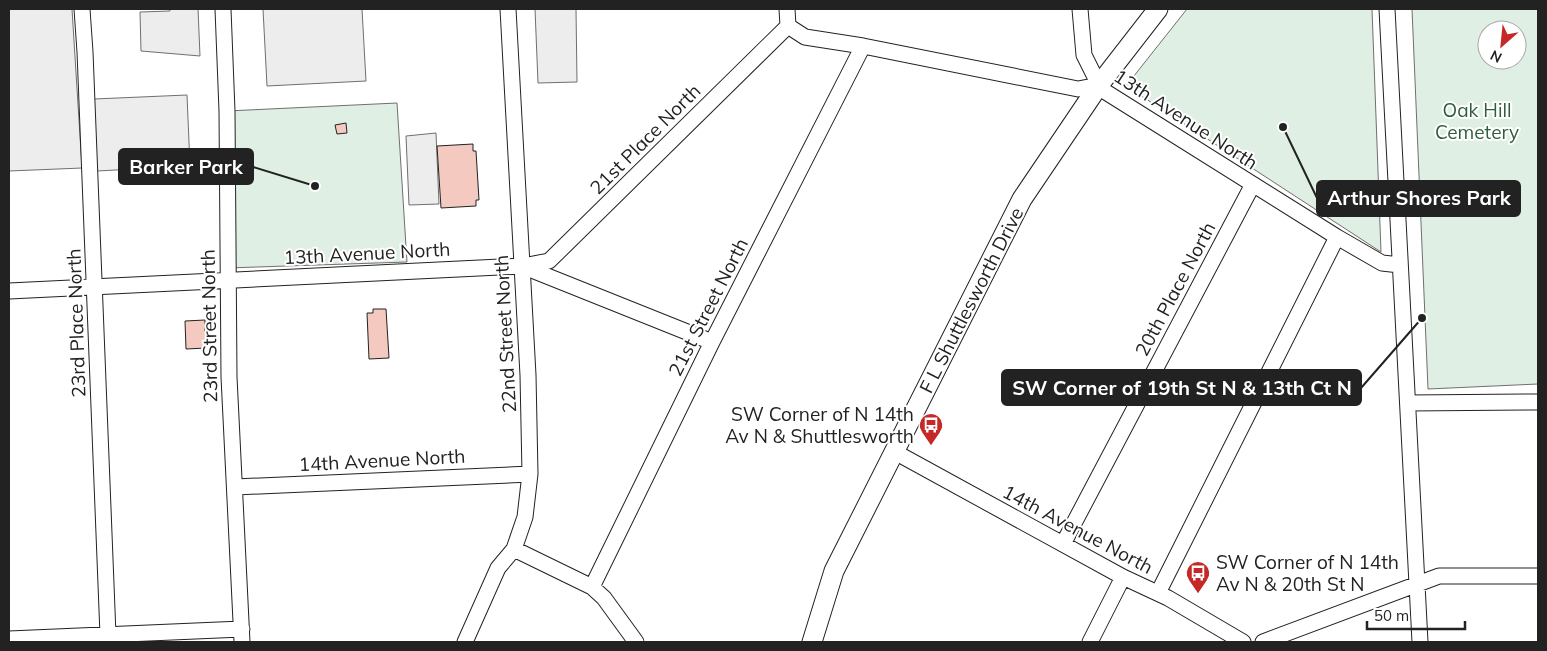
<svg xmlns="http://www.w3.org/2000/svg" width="1547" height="651" viewBox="0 0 1547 651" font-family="Mulish,sans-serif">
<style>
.green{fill:#e0efe3;stroke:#6f6f6f;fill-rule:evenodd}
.parking{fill:#ededed;stroke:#6f6f6f}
.building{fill:#f3c9c0;stroke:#222}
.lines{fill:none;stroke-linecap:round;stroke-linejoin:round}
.minor-casing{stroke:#222;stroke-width:17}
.major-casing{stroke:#222;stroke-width:21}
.minor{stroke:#fff;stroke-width:15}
.major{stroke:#fff;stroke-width:19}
.labels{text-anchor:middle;stroke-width:4;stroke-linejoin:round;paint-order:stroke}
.park-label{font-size:19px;fill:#2f5e38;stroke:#fff}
.street-label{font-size:19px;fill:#222;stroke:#fff}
.poi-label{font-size:19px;fill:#222;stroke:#fff;text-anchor:end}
.leader{fill:none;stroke:#222;stroke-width:2}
.callout-dot{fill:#222;stroke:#fff;stroke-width:2}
.callout{fill:#222;stroke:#222;stroke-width:2}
.callout-label{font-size:20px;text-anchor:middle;font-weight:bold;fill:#fff}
</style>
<rect width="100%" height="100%" fill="#fff"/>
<path class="green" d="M 1187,9 L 1372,9 L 1381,252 L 1126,86 Z
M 1412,9 L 1538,9 L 1538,384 L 1428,389 ZM 1487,30 L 1517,30 L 1517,60 L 1487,60 Z
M 397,103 L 407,262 L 227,268 L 227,111 Z"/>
<path class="parking" d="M 9,9 L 72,9 L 82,168 L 9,171 Z
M 170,9 L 198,9 L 200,56 L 141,51 L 140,12 L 170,11 Z
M 263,9 L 362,9 L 366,81 L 267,86 Z
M 535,9 L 576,9 L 577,82 L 538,83 Z
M 187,95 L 190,166 L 97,171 L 94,99 Z
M 436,133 L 439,204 L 409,205 L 406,136 Z"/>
<path class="building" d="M 346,123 L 347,133 L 337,134 L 335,125 Z
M 473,144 L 473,151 L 476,151 L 479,200 L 476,200 L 476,206 L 441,208 L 437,146 Z
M 373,309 L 386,309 L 389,358 L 369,359 L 367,313 L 373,313 Z
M 205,320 L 205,332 L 208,332 L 208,336 L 206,336 L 206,348 L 186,349 L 185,321 Z"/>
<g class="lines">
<g class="minor-casing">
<path id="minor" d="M 82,9 L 85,52 L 108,635
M 223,9 L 227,111 L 229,377 L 242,642
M 787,9 L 788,26
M 1080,9 L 1084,55 L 1101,89 L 1337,237 L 1382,263 L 1400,265
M 1387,9 L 1420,642
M 788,26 L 805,37 L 863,46 L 1078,89 L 1099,85
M 523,266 L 549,261 L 788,26
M 9,291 L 522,266 L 712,342
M 1408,403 L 1538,402
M 893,451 L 1123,577 L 1168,598 L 1243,642
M 236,487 L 530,474
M 1063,544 L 1252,186
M 514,549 L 592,587 L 604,598 L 636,642
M 592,587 L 712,342 L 863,46
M 1158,593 L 1337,237
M 9,639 L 242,629
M 465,642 L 498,568 L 514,549 L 525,517 L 530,474 L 528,375 L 508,9
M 1090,642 L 1123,577
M 1263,642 L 1439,576 L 1538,576"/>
</g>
<g class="major-casing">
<path id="major" d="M 812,642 L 834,571 L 1022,199 L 1099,85 L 1158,9"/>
</g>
<use href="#minor" class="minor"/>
<use href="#major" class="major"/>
</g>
<defs>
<g id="bus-pin" transform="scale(1.25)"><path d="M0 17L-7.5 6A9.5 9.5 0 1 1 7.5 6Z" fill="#c62828" stroke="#fff"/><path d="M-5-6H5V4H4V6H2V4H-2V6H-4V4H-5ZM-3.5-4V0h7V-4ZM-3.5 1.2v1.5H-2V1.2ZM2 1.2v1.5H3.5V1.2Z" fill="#fff"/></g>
</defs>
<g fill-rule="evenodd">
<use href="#bus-pin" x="931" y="425"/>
<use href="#bus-pin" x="1198" y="573"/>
</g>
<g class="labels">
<g class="park-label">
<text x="1477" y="117">Oak Hill<tspan x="1477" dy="22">Cemetery</tspan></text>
</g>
<g class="street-label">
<text transform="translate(1186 119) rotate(33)" y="7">13th Avenue North</text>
<text transform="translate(645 139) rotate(-45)" y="7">21st Place North</text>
<text transform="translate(367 253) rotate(-3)" y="7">13th Avenue North</text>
<text transform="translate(1175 289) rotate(-62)" y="7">20th Place North</text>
<text transform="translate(971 300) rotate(-63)" y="7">F L Shuttlesworth Drive</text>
<text transform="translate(708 307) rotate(-63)" y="7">21st Street North</text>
<text transform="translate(76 323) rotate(-92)" y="7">23rd Place North</text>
<text transform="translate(209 326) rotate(-91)" y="7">23rd Street North</text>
<text transform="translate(505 334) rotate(-93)" y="7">22nd Street North</text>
<text transform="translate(382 460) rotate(-3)" y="7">14th Avenue North</text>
<text transform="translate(1078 529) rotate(28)" y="7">14th Avenue North</text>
</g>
<g class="poi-label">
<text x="914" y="421">SW Corner of N 14th<tspan x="914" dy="22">Av N &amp; Shuttlesworth</tspan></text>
<text x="1216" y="569" text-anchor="start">SW Corner of N 14th<tspan x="1216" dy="22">Av N &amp; 20th St N</tspan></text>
</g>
</g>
<path class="leader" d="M315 186L253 167M1283 127L1317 198M1422 318L1361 388"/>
<g class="callout-dot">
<circle cx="315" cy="186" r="5"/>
<circle cx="1283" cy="127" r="5"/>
<circle cx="1422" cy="318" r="5"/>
</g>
<g class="callout">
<rect x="119" y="149" width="134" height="35" rx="5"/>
<rect x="1317" y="181" width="203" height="35" rx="5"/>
<rect x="1002" y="370" width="359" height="35" rx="5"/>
</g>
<g class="callout-label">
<text x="186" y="174">Barker Park</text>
<text x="1419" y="205">Arthur Shores Park</text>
<text x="1182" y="395">SW Corner of 19th St N &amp; 13th Ct N</text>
</g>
<rect width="1547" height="651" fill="none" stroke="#222222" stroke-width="20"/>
<g transform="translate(1502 45) rotate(207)"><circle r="24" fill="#ffffff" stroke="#a7a7a7"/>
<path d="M0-4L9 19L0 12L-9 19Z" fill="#c62828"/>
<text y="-8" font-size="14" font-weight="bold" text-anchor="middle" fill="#222222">N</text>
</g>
<path d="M1367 621v8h98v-8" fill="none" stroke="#222222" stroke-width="2.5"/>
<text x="1374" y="621" font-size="15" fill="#222222" stroke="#ffffff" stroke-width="4" paint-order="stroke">50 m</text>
</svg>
